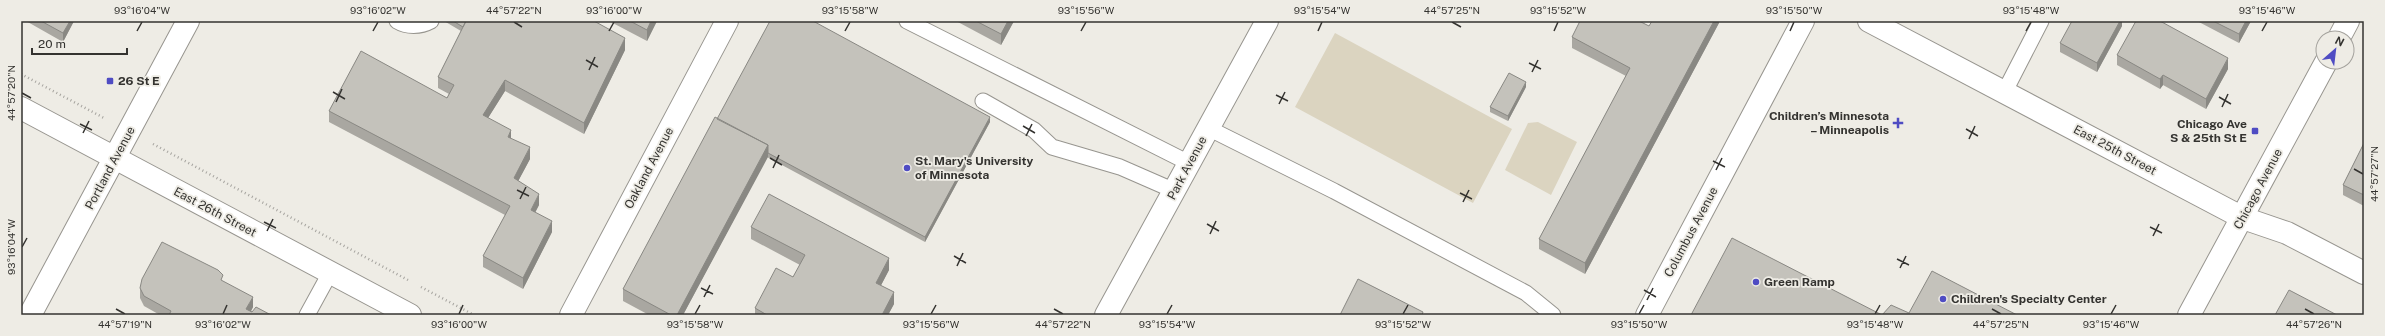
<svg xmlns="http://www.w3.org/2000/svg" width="2385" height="336" viewBox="0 0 2385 336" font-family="'Public Sans',sans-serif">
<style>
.green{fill:#dbd4c0}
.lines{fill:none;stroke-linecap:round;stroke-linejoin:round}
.lane-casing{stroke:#97958f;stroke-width:17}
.street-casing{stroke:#97958f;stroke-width:24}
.secondary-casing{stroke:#97958f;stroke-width:24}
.path{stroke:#a6a49f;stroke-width:2.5;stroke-dasharray:1 3;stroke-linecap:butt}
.lane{stroke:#fff;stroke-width:15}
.street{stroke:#fff;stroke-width:22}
.secondary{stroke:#fff;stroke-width:22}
.wall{fill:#a9a7a1}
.shaded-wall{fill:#898883}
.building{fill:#c4c2bb;stroke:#898883}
.ticks{fill:none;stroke:#343330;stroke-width:1.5}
.poi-dot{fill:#4f4cc3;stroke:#eeece5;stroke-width:1.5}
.labels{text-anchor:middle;stroke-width:3.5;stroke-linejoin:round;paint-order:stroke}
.poi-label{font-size:12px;font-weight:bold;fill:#343330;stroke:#eeece5;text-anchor:start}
.street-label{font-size:12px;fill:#343330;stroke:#eeece5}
.neatline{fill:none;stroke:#343330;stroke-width:1.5}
.ticks-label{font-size:10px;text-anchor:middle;fill:#343330}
</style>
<rect width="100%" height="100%" fill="#eeece5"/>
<path class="green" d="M 1335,33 L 1512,129 L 1473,203 L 1295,107 Z
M 1538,122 L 1577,142 L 1551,195 L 1505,170 L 1528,123 Z"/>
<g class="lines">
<g class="lane-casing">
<path id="lane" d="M 397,21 C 407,27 420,27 431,21
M 907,21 L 1189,163
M 2005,91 L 2041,21
M 983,101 L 1034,130 L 1052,147 L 1120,167 L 1175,191
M 1208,128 L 1334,191 L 1526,293 L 1553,315
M 307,315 L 330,273"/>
</g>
<g class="street-casing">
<path id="street" d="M 1869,21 L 2243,218 L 2287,233 L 2364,273
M 571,315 L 727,21
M 1647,315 L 1803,21"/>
</g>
<g class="secondary-casing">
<path id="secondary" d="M 2339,38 L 2348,21
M 21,108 L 410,315
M 30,315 L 188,21
M 1106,315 L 1267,21
M 2189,315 L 2326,62"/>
</g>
<path class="path" d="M 21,74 L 104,118
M 153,144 L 408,280
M 421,287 L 474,315"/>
<use href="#lane" class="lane"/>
<use href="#street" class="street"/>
<use href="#secondary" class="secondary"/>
</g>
<path class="wall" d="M 26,21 L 74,21 L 63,42 Z
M 444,21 L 594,21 L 625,50 L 584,134 L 505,91 L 488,118 L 511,139 L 530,159 L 518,181 L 539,205 L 535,212 L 552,232 L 523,289 L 483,267 L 483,256 L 505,215 L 329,122 L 329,111 L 447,98 L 449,94 L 438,88 L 438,77 L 461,31 Z
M 609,21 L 657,21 L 647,41 Z
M 956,21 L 1014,21 L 1001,45 Z
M 1719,21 L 1719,23 L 1585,274 L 1539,249 L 1539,239 L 1626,76 L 1572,48 L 1572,37 L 1649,26 Z
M 2122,21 L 2122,26 L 2097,72 L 2060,52 L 2060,43 Z
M 2197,21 L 2251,21 L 2239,43 Z
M 2117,55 L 2228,69 L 2206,109 L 2163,85 L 2160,89 L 2117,65 Z
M 1526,87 L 1508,121 L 1490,112 L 1490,107 Z
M 717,119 L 990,122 L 925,242 L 767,157 L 683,315 L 649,315 L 623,301 L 623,289 Z
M 2364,143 L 2364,206 L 2343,195 L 2343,185 Z
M 751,227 L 889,270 L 881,285 L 894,304 L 888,315 L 755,315 L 755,308 L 793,277 L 800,265 L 751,239 Z
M 223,281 L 253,307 L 251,311 L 271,315 L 160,315 L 144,306 L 140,298 L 140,288 Z"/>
<path class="shaded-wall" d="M 70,21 L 74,21 L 63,42 L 63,33 Z
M 651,21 L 657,21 L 647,41 L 647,30 Z
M 1008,21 L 1014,21 L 1001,45 L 1001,34 Z
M 1714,21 L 1719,21 L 1719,23 L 1585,274 L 1585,263 Z
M 2120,21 L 2122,21 L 2122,26 L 2097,72 L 2097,63 Z
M 2246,21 L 2251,21 L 2239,43 L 2239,34 Z
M 625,38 L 625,50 L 584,134 L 584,123 Z
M 2228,58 L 2228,69 L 2206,109 L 2206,99 Z
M 2163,75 L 2163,85 L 2160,89 L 2160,79 Z
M 505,80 L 505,91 L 483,126 L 483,115 Z
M 1526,82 L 1526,87 L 1508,121 L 1508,116 Z
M 990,117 L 990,122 L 925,242 L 925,237 Z
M 511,130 L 511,141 L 508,137 Z
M 768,145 L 768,157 L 683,315 L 677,315 Z
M 530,147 L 530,159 L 514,189 L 514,178 Z
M 539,194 L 539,205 L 531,221 L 531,210 Z
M 552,221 L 552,232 L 523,289 L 523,278 Z
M 889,258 L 889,270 L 876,295 L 876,283 Z
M 894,292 L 894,304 L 888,315 L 882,315 Z
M 253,297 L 253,307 L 249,315 L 246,309 Z"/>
<path class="building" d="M 41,21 L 70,21 L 63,33 Z
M 453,21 L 466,21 L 463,27 Z
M 466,21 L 594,21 L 625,38 L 584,123 L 505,80 L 483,115 L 511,130 L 508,137 L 530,147 L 514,178 L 539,194 L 531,210 L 552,221 L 523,278 L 483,256 L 510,206 L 329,111 L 361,51 L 447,98 L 454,85 L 438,77 Z
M 630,21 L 651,21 L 647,30 Z
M 770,21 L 813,21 L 990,117 L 925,237 L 768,153 L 768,145 L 717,119 Z
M 976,21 L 1008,21 L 1001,34 Z
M 1580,21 L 1639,21 L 1649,26 L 1652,21 L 1714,21 L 1585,263 L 1539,239 L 1630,68 L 1572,37 Z
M 2072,21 L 2120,21 L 2097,63 L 2060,43 Z
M 2136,21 L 2160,21 L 2228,58 L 2206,99 L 2163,75 L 2160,79 L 2117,55 Z
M 2213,21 L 2246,21 L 2239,34 Z
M 1509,73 L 1526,82 L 1508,116 L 1490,107 Z
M 715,117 L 768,145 L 677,315 L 671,315 L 623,289 Z
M 2364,143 L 2364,195 L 2343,185 Z
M 769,194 L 889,258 L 876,283 L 894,292 L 882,315 L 767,315 L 755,308 L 776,268 L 793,277 L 805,255 L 751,227 Z
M 1732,238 L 1882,315 L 1691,315 Z
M 162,242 L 218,270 L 223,275 L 221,280 L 253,297 L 246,309 L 252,312 L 256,307 L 271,315 L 169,315 L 171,311 L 144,296 L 140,288 L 142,279 Z
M 1932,271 L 2017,315 L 1882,315 L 1891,305 L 1909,313 Z
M 1358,279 L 1423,312 L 1422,315 L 1340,315 Z
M 2289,290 L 2337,315 L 2275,315 Z"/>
<path class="ticks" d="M 514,22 L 522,27M 1452,22 L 1461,27M 137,31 L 142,22M 373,31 L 378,22M 609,31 L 614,22M 845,31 L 850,22M 1081,31 L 1086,22M 1318,31 L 1322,22M 1554,31 L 1558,22M 1790,31 L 1794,22M 2026,31 L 2031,22M 2262,31 L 2267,22M 586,60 L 598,67M 1529,63 L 1541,69M 589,70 L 595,57M 1532,72 L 1538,60M 333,92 L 345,99M 22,93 L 31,98M 1276,95 L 1288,101M 2219,97 L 2231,104M 336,102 L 342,89M 1279,104 L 1285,92M 2222,107 L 2228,94M 80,124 L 92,130M 1023,126 L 1035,133M 1966,129 L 1978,136M 83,133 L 89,121M 1026,136 L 1032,124M 1969,139 L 1975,126M 770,158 L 782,165M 1713,161 L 1725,167M 773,168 L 779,155M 2354,169 L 2363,174M 1716,170 L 1722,158M 517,190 L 529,196M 1460,193 L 1472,199M 520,199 L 526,187M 1463,202 L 1469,190M 264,222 L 276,228M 1207,224 L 1219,231M 2150,227 L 2162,233M 267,231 L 273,219M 1210,234 L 1216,221M 2153,236 L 2159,224M 22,247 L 27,238M 954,256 L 966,263M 1897,259 L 1909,265M 957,266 L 963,253M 1900,268 L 1906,256M 701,288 L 713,294M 1644,290 L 1656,297M 704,297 L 710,285M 1647,300 L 1653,288M 116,309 L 125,314M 1054,309 L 1063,314M 1992,309 L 2001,314M 2305,309 L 2314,314M 223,314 L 227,305M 459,314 L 463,305M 695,314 L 700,305M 931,314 L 936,305M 1167,314 L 1172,305M 1403,314 L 1408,305M 1639,314 L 1644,305M 1875,314 L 1880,305M 2111,314 L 2116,305"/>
<g class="poi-dot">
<rect x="106" y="77" width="8" height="8" rx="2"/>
<path d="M1896 117h4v4h4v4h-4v4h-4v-4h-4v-4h4z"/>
<rect x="2251" y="127" width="8" height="8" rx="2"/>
<circle cx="907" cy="168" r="4"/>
<circle cx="1756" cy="282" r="4"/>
<circle cx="1943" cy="299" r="4"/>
</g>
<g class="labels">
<g class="poi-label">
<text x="118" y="85">26 St E</text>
<text x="1889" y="120" text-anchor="end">Children’s Minnesota<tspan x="1889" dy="14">– Minneapolis</tspan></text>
<text x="2247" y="128" text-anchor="end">Chicago Ave<tspan x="2247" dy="14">S &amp; 25th St E</tspan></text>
<text x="915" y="165">St. Mary's University<tspan x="915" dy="14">of Minnesota</tspan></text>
<text x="1764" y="286">Green Ramp</text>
<text x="1951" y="303">Children's Specialty Center</text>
</g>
<g class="street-label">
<text transform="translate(2115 150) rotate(28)" y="4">East 25th Street</text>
<text transform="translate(110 168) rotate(-62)" y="4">Portland Avenue</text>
<text transform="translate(649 168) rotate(-62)" y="4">Oakland Avenue</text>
<text transform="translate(1187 168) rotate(-62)" y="4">Park Avenue</text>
<text transform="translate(2258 189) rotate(-62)" y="4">Chicago Avenue</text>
<text transform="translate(215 212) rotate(28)" y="4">East 26th Street</text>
<text transform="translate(1691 232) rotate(-62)" y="4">Columbus Avenue</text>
</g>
</g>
<rect width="2385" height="336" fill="none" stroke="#eeece5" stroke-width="44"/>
<g transform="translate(2335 50) rotate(28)"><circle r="19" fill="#eeece5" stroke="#a4a29d"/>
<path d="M0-3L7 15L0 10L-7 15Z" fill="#4f4cc3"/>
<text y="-6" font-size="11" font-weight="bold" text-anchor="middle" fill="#343330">N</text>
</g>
<path d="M32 48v6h95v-6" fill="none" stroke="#343330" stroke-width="2"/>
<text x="38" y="48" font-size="12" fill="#343330" stroke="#eeece5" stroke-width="3" paint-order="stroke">20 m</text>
<rect x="22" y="22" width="2341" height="292" class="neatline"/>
<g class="ticks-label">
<text x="142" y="14">93°16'04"W</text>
<text x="378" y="14">93°16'02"W</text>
<text x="514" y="14">44°57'22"N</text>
<text x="614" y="14">93°16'00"W</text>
<text x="850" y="14">93°15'58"W</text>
<text x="1086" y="14">93°15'56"W</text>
<text x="1322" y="14">93°15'54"W</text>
<text x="1452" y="14">44°57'25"N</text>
<text x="1558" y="14">93°15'52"W</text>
<text x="1794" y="14">93°15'50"W</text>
<text x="2031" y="14">93°15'48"W</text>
<text x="2267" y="14">93°15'46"W</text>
<text transform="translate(11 93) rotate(-90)" y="4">44°57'20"N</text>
<text transform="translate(2374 174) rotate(-90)" y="4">44°57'27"N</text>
<text transform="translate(11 247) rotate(-90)" y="4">93°16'04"W</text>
<text x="125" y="328">44°57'19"N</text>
<text x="223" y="328">93°16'02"W</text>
<text x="459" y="328">93°16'00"W</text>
<text x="695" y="328">93°15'58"W</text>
<text x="931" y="328">93°15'56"W</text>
<text x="1063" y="328">44°57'22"N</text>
<text x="1167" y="328">93°15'54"W</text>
<text x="1403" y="328">93°15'52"W</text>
<text x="1639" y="328">93°15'50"W</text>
<text x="1875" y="328">93°15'48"W</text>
<text x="2001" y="328">44°57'25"N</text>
<text x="2111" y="328">93°15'46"W</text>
<text x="2314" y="328">44°57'26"N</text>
</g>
</svg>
